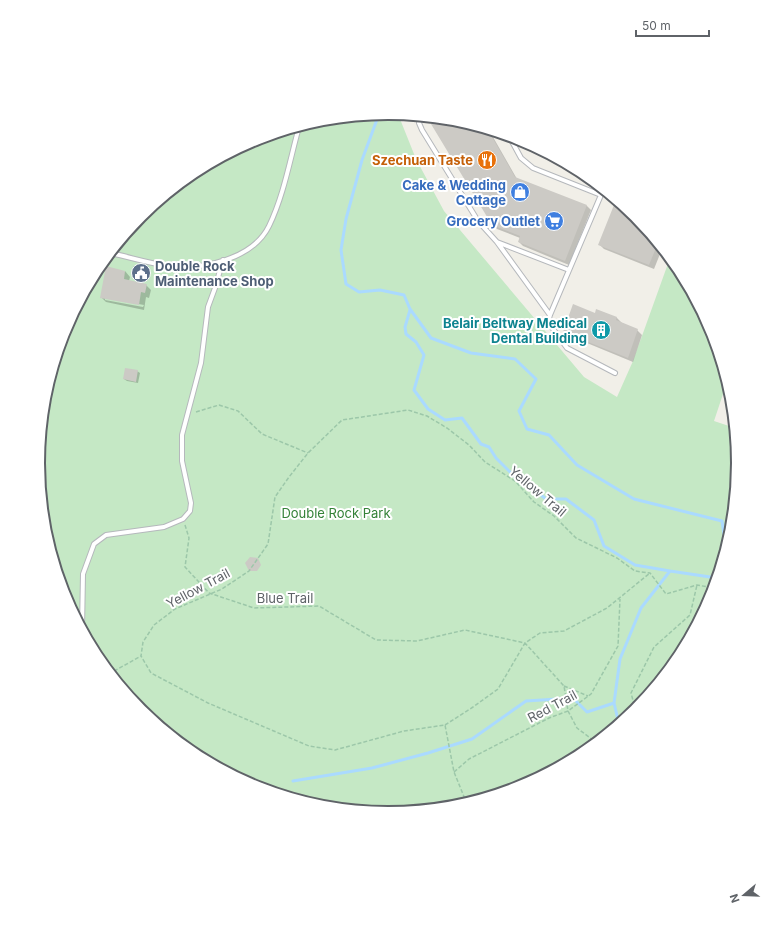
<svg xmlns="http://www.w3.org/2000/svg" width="776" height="927" viewBox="0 0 776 927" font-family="Inter,sans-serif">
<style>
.green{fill:#c5e8c5}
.shadow{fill:#0003;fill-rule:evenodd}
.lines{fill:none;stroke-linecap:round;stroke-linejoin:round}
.stream{stroke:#aadaff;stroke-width:3}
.building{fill:#cccac5}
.service-casing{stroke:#b5b8bc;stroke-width:6}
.path{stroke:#9cc7a9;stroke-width:1.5;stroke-dasharray:4 2;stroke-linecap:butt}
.service{stroke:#fff;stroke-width:4}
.labels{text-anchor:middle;stroke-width:4;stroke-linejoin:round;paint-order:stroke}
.food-label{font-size:13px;font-weight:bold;fill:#c56008;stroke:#fff;text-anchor:end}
.shop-label{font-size:13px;font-weight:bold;fill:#366cbe;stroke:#fff;text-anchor:end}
.service-label{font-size:13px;font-weight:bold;fill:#4e5e75;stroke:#fff;text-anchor:start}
.culture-label{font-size:13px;font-weight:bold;fill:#0d838f;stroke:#fff;text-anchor:end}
.street-label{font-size:13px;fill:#5f6368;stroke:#fff}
.park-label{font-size:13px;fill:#348238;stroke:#fff}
.rim{fill:none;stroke:#5f6368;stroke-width:2}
</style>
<rect width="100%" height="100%" fill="#f1efe8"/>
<path class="green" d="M 388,114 L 398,114 L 416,159 L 444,211 L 584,377 L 617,397 L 633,361 L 670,258 L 679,269 L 700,309 L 698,316 L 706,319 L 711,330 L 727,382 L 714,421 L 735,428 L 738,464 L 731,532 L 711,598 L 679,658 L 635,711 L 582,755 L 522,787 L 456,807 L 388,813 L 319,807 L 254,787 L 193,754 L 140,711 L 97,658 L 65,597 L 45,532 L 38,463 L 45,395 L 65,329 L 97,269 L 141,216 L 190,176 L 194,178 L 197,171 L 254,140 L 320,120 Z"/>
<path class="shadow" d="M 441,119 L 457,120 L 489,130 L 517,179 L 587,206 L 591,210 L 569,265 L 523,246 L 519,242 L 520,238 L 497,229 L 493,225 L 432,124 Z
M 202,168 L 197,179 L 190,176 L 194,172 Z
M 636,216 L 662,249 L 654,269 L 604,249 L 599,244 Z
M 125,271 L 130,277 L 129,281 L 146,285 L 151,290 L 149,298 L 146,297 L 144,310 L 106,302 L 101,297 ZM 105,298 L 144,305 L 143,307 L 105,300 Z
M 597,310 L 617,318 L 622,323 L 637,330 L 642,335 L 633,362 L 570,336 L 564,331 L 596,314 Z
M 137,371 L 140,373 L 138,383 L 127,381 L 124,379 Z"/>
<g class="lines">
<path class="stream" d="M 379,114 L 362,160 L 346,219 L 341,250 L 346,284 L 359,292 L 380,290 L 404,295 L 410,309 L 431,338 L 471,353 L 515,359 L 536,379 L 519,411 L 527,429 L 549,435 L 577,465 L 634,499 L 722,521 L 726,548
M 410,310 L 405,327 L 406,334 L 416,342 L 424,355 L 414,390 L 428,409 L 445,420 L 462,418 L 481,444 L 489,447 L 496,458 L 518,480 L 525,483 L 546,499 L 566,499 L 594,520 L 604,546 L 635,565 L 670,571
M 619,724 L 614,703 L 620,659 L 641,608 L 670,571 L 717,578
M 293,781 L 372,768 L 428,753 L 472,739 L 526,701 L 573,698 L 587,712 L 614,703"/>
</g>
<path class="building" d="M 439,119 L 457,120 L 488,130 L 515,177 L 587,205 L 565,261 L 518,242 L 520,236 L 492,225 L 431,124 Z
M 616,200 L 636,216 L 658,243 L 649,265 L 598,245 Z
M 106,266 L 125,271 L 124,279 L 147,284 L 145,293 L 141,292 L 139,305 L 100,298 Z
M 573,304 L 595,313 L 596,309 L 617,317 L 616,320 L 638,329 L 628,358 L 563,332 Z
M 125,368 L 138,370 L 136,382 L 123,379 Z
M 250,557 L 258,558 L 261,565 L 257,571 L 249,571 L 245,563 Z"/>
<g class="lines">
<g class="service-casing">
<path id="service" d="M 421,117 L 419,123 L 422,130 L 478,221 L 497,242 L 569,270
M 509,136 L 521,158 L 533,168 L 601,195 L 603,189
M 497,242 L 550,315 L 548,322 L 567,348 L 615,373
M 110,253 C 130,257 150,264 170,266 C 203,270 253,259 269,226 C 284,195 290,159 299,127
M 550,315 L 601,195
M 82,629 L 83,574 L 94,544 L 106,535 L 164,527 L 183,519 L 190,511 L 191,503 L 182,461 L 182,435 L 201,363 L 208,307 L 215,288 L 223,260"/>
</g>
<path class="path" d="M 196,412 L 219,405 L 238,411 L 262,434 L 308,453
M 185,525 L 189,538 L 185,567 L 209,593 L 254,608 L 319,606 L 376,640 L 417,641 L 465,630 L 525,643 L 564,686 L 568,711 L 577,728 L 597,743
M 108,672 L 116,670 L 141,656
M 564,686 L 588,696
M 636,711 L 631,693 L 654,647 L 690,615 L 697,585
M 445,725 L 473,707 L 498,689 L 525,643 L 540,633 L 564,631 L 607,608 L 650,573
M 454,772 L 469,759 L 549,718 L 568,711 L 591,694 L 618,646 L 620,599
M 467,804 L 454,772 L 445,725 L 404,731 L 335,750 L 309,746 L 208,703 L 151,673 L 141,656 L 143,642 L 154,625 L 175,609 L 222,589 L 249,571 L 268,544 L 275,497 L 289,477 L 308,453 L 342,420 L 408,410 L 427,416 L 447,428 L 469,445 L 485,462 L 515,481 L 534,502 L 554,516 L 576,538 L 617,558 L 635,571 L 650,573 L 666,594 L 697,585 L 714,588"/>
<use href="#service" class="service"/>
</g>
<defs>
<g id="restaurant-disc" transform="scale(1)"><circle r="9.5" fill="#e8710a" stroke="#fff"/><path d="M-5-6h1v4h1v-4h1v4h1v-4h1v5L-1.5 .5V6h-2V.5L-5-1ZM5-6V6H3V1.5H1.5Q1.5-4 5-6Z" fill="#fff"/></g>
<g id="shop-disc" transform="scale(1)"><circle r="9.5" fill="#3f7fe0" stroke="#fff"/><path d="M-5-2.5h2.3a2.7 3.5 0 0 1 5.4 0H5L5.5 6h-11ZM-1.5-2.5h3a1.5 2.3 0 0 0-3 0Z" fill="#fff"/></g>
<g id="supermarket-disc" transform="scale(1)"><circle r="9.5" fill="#3f7fe0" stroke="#fff"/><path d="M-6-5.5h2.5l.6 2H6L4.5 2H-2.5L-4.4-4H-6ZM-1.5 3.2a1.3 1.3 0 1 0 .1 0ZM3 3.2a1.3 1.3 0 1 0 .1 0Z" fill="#fff"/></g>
<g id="civic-disc" transform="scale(1)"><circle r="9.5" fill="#5c6f8a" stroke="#fff"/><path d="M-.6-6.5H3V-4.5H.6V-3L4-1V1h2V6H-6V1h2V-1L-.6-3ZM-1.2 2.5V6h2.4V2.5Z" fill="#fff"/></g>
<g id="building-disc" transform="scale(1)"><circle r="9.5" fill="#0f9aa8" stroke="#fff"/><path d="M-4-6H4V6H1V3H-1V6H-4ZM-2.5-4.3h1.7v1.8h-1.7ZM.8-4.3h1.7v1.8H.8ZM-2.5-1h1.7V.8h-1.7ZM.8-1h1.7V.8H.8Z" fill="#fff"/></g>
</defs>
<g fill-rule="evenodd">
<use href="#restaurant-disc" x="487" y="160"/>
<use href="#shop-disc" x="520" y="192"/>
<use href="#supermarket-disc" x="554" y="221"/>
<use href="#civic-disc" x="141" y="273"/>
<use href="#building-disc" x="601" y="330"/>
</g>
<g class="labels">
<g class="food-label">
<text x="473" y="165">Szechuan Taste</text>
</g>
<g class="shop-label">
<text x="506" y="190">Cake &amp; Wedding<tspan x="506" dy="15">Cottage</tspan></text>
<text x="540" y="226">Grocery Outlet</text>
</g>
<g class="service-label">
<text x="155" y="271">Double Rock<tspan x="155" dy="15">Maintenance Shop</tspan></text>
</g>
<g class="culture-label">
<text x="587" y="328">Belair Beltway Medical<tspan x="587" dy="15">Dental Building</tspan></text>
</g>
<g class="street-label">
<text transform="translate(538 491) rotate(40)" y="5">Yellow Trail</text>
<text transform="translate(198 588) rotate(-28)" y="5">Yellow Trail</text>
<text x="285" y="603">Blue Trail</text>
<text transform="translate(552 706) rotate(-28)" y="5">Red Trail</text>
</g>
<g class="park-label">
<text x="336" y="518">Double Rock Park</text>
</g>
</g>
<path d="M0 0H776V927H0ZM45 463a343 343 0 1 1 686 0a343 343 0 1 1-686 0Z" fill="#fff" fill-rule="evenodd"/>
<path class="rim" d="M45 463a343 343 0 1 1 686 0a343 343 0 1 1-686 0Z"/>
<g transform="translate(744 895) rotate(251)" stroke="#ffffff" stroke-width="3" paint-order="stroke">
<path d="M0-3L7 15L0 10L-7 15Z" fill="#5f6368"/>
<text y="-6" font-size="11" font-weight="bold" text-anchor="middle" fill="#5f6368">N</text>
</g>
<path d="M636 30v6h73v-6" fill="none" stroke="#5f6368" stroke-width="2"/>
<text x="642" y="30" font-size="12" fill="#5f6368" stroke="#ffffff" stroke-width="3" paint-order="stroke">50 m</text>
</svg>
